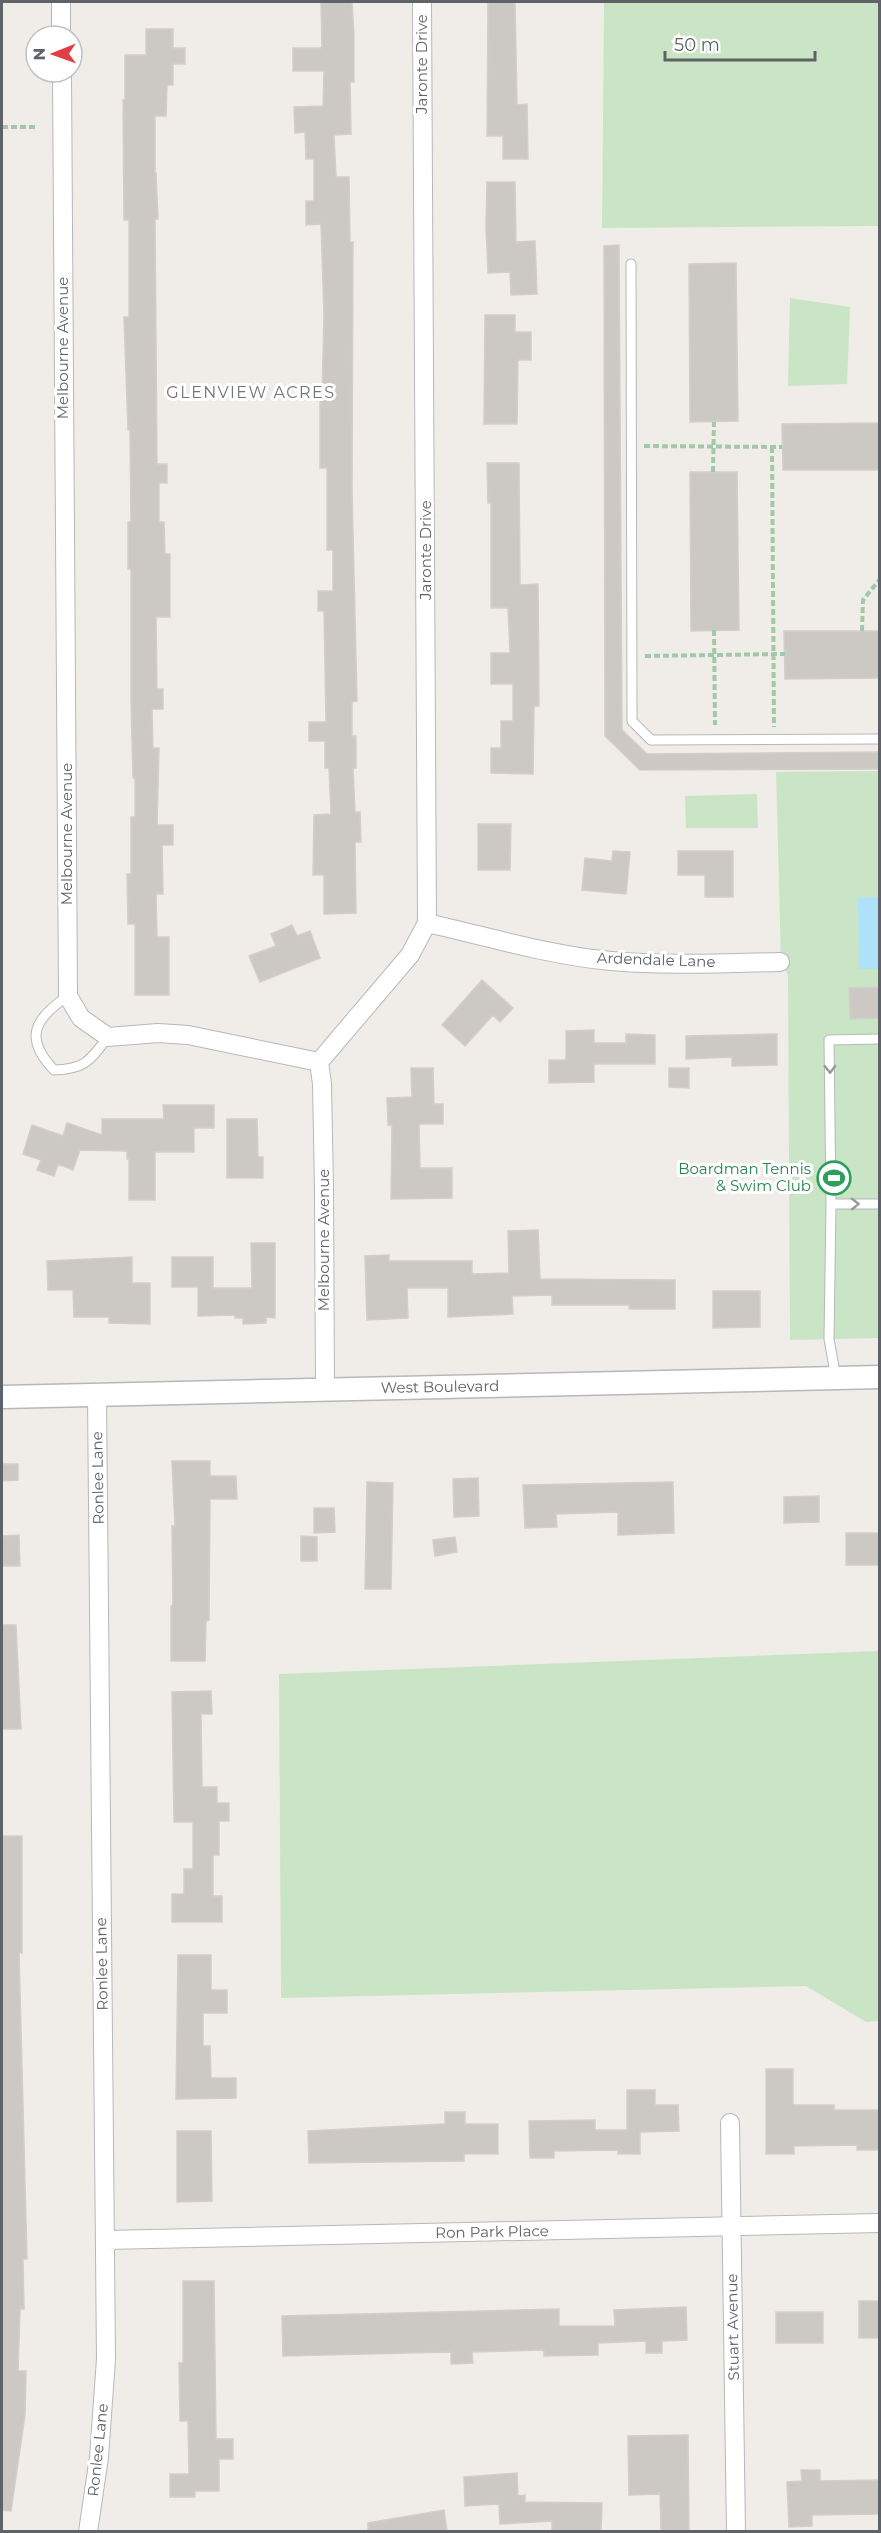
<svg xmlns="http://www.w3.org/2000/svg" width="881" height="2533" viewBox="0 0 881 2533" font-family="Montserrat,sans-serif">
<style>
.green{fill:#cae5c6}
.water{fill:#aee1fa}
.building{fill:#ccc8c4;stroke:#d4cec6;stroke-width:1.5}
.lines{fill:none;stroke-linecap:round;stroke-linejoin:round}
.service-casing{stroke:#b5b8bb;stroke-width:11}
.minor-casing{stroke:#b5b8bb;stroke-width:20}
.tertiary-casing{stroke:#b5b8bb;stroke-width:25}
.path{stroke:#a1c8a8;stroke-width:4;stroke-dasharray:6 3;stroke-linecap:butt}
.service{stroke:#fff;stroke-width:9}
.minor{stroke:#fff;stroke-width:18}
.tertiary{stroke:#fff;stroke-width:22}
.oneway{stroke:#979a9c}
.labels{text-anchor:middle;stroke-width:6;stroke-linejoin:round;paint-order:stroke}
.street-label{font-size:15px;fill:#5f6367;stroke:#fff}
.leisure-label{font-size:15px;fill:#27864d;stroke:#fff;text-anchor:end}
.neighbourhood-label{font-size:16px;letter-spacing:1.5px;fill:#707579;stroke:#fff}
</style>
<rect width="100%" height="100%" fill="#f0ede8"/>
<path class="green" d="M 604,2 L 879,2 L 879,226 L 602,228 Z
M 790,298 L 850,307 L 847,384 L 788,386 Z
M 879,771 L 879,1338 L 790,1340 L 788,975 L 781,962 L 776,772 Z
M 757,794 L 758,828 L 686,828 L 685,796 Z
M 879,1651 L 879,2021 L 866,2022 L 806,1986 L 281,1998 L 279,1674 Z"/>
<path class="water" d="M 879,897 L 879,969 L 859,969 L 858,898 Z"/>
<path class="building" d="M 321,2 L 352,2 L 354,36 L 354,82 L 350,82 L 351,134 L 334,135 L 336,177 L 349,177 L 350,242 L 353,242 L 352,490 L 357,701 L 352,702 L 352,736 L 356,736 L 356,768 L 353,768 L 355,812 L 360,812 L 361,842 L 355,842 L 356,913 L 324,914 L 324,875 L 313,875 L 314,815 L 331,814 L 329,768 L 325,768 L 325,741 L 309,741 L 309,722 L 326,722 L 324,611 L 318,611 L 318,591 L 333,591 L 333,550 L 327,550 L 327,468 L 320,468 L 320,398 L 322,398 L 324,314 L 321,224 L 306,225 L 306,201 L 314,201 L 314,159 L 306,159 L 305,132 L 295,133 L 294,107 L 323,106 L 324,71 L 293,71 L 293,48 L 322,48 Z
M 488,2 L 515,2 L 517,105 L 527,104 L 528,159 L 503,159 L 503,136 L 487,136 Z
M 146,29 L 173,29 L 173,48 L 185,48 L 185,64 L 173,64 L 173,85 L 167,85 L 166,116 L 155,116 L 155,173 L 156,173 L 158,219 L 155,219 L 157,464 L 167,464 L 167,483 L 159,483 L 159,522 L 164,522 L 165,554 L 170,554 L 170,617 L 156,617 L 157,689 L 163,689 L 163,709 L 152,709 L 153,748 L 159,748 L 157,825 L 173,825 L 173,845 L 162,845 L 163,894 L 156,894 L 157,937 L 169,937 L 169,995 L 135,995 L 135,924 L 128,924 L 127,874 L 131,874 L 131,817 L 135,817 L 135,778 L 133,778 L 131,702 L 131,569 L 128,569 L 128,522 L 131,522 L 130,430 L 128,430 L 124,317 L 129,317 L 129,220 L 124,220 L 123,100 L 125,100 L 125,55 L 146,55 Z
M 487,182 L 515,182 L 516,242 L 535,241 L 537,294 L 511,295 L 510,272 L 488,273 L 486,227 Z
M 619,245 L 622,730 L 647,754 L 879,752 L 879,769 L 640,770 L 605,736 L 604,246 Z
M 736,263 L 738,421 L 690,422 L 689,264 Z
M 485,315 L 515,315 L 515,332 L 531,332 L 531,360 L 518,360 L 517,424 L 484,424 Z
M 879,423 L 879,470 L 783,470 L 782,424 Z
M 487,463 L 519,463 L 520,585 L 538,584 L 539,706 L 534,706 L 533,774 L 491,773 L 491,748 L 501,748 L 501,721 L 513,721 L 513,684 L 491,684 L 491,653 L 510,653 L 508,608 L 491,608 L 491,503 L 488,503 Z
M 690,472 L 737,472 L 739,630 L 691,631 Z
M 784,631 L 879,631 L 879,678 L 785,679 Z
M 478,824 L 511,824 L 510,870 L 478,870 Z
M 613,851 L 630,852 L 626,894 L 582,890 L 585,858 L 612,861 Z
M 678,851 L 733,851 L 733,897 L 705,897 L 705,875 L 678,875 Z
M 292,925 L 297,936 L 310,931 L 320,958 L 260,982 L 249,956 L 276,946 L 271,934 Z
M 482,980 L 513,1008 L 500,1022 L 493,1015 L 465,1046 L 442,1025 Z
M 879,987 L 879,1018 L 850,1019 L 849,988 Z
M 594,1030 L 594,1043 L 626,1043 L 626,1034 L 655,1035 L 655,1064 L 594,1064 L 594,1082 L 549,1083 L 549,1060 L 566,1060 L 566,1031 Z
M 777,1034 L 777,1065 L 732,1066 L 732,1057 L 686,1059 L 686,1036 Z
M 411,1068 L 433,1068 L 434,1104 L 443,1104 L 443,1124 L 419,1124 L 420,1168 L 452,1168 L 452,1198 L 391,1199 L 392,1125 L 388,1125 L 387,1098 L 412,1097 Z
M 669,1068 L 689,1068 L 689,1088 L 669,1087 Z
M 163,1105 L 214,1105 L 214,1128 L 194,1128 L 194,1152 L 155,1152 L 155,1200 L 129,1200 L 129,1159 L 127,1159 L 127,1151 L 80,1150 L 73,1170 L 58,1164 L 54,1176 L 37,1170 L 41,1160 L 23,1154 L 32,1125 L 63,1136 L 67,1123 L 102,1135 L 102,1119 L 164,1119 Z
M 227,1119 L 257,1119 L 258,1157 L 263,1157 L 263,1178 L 227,1178 Z
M 538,1230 L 540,1279 L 675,1280 L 675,1309 L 629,1309 L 629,1305 L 552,1305 L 552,1295 L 512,1296 L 513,1314 L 448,1317 L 448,1288 L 407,1288 L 408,1318 L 367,1320 L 365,1256 L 389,1255 L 389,1261 L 472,1261 L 472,1274 L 509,1273 L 508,1231 Z
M 251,1243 L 275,1243 L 275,1318 L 266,1317 L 266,1323 L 243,1324 L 243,1318 L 235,1318 L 235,1315 L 198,1316 L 198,1287 L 172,1287 L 172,1257 L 213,1257 L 213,1288 L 252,1288 Z
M 132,1257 L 132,1283 L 150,1283 L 150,1324 L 109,1323 L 109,1317 L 74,1317 L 73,1290 L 48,1290 L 47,1261 Z
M 713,1291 L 760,1291 L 760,1327 L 713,1328 Z
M 172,1461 L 210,1461 L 210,1476 L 236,1476 L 237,1499 L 210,1499 L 209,1620 L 206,1621 L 205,1661 L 171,1661 L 171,1606 L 173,1606 L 172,1526 L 175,1526 Z
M 2,1464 L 18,1464 L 18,1480 L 2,1481 Z
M 478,1478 L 479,1516 L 454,1517 L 453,1479 Z
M 367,1482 L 393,1483 L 391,1589 L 365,1589 Z
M 673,1482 L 674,1533 L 618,1535 L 618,1512 L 556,1514 L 557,1527 L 525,1528 L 523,1485 Z
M 819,1496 L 819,1522 L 784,1523 L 784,1497 Z
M 314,1508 L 334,1508 L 335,1532 L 314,1533 Z
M 846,1533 L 879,1533 L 879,1565 L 846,1565 Z
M 19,1535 L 20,1566 L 2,1566 L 2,1536 Z
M 301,1536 L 317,1537 L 317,1561 L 301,1561 Z
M 455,1537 L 457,1552 L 435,1556 L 433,1540 Z
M 2,1625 L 16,1625 L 21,1729 L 2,1729 Z
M 211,1691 L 212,1714 L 201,1714 L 202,1787 L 217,1787 L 217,1803 L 229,1803 L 229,1821 L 219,1821 L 219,1855 L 213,1855 L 213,1896 L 222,1896 L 222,1922 L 172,1922 L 172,1894 L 184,1894 L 184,1869 L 193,1869 L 193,1822 L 174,1822 L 172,1692 Z
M 2,1836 L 22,1836 L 22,1953 L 19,1953 L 27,2259 L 23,2259 L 24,2309 L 20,2309 L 18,2371 L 26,2371 L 25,2415 L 11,2511 L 2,2510 Z
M 178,1955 L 211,1955 L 211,1990 L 227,1990 L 227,2013 L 203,2013 L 203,2046 L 210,2046 L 211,2078 L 236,2078 L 236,2098 L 176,2099 Z
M 766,2069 L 793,2069 L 793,2105 L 834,2105 L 834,2110 L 879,2110 L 879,2150 L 857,2150 L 857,2145 L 794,2146 L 794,2154 L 766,2154 Z
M 627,2090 L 655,2090 L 655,2105 L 678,2105 L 679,2131 L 640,2132 L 640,2154 L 618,2154 L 618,2150 L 554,2151 L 554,2158 L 530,2158 L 529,2121 L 595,2120 L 595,2130 L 627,2130 Z
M 445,2112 L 465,2112 L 465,2124 L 498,2124 L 498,2154 L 464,2154 L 464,2161 L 309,2163 L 308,2131 L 445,2124 Z
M 177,2131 L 211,2131 L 212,2201 L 177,2202 Z
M 183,2281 L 214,2281 L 216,2439 L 233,2439 L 233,2459 L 219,2459 L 219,2491 L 195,2491 L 195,2497 L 170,2497 L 170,2474 L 189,2474 L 188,2421 L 180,2421 L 179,2363 L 183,2363 Z
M 859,2301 L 879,2301 L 879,2338 L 859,2338 Z
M 686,2307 L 687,2340 L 662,2341 L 662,2353 L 646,2353 L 646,2341 L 598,2343 L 598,2355 L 544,2356 L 544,2350 L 472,2352 L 473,2363 L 451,2364 L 451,2352 L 283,2356 L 282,2316 L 559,2309 L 559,2326 L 615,2326 L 614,2310 Z
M 776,2312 L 823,2312 L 823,2343 L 776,2343 Z
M 688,2435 L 689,2530 L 661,2530 L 660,2494 L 629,2495 L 628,2436 Z
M 801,2470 L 820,2470 L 820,2481 L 879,2480 L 879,2514 L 812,2515 L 812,2526 L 789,2527 L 787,2482 L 802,2481 Z
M 517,2473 L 518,2496 L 525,2495 L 525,2502 L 602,2503 L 601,2532 L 552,2532 L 552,2521 L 500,2524 L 499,2504 L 465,2506 L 464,2477 Z
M 444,2510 L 447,2532 L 368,2532 L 368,2523 Z"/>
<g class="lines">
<g class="service-casing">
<path id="service" d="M 631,264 L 632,721 L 651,740 L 880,739
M 68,996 C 35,1018 23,1038 54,1070 C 86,1069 90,1060 108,1037
M 831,1204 L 880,1204
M 836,1378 L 829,1339 L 831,1204 L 829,1040 L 880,1039"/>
</g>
<g class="minor-casing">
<path id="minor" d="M 61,2 L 61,36
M 62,72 L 68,996 L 81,1018 L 108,1037 L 158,1033 L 188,1035 L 319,1062
M 427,923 C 485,936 552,956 611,961 C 667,966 724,963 780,962
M 319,1062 L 410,955 L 427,923 L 422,2
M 319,1062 L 322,1084 L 324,1189 L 325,1390
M 730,2123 L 736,2532
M 105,2240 L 880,2223
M 88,2532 L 99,2457 L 106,2359 L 97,1395"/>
</g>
<g class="tertiary-casing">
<path id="tertiary" d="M 2,1397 L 880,1377"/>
</g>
<path class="path" d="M 2,127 L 38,127
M 644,446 L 782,447
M 772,447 L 774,727
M 713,472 L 714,422
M 714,630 L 715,725
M 862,631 L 863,600 L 880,579
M 645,656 L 785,654"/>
<use href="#service" class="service"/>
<use href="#minor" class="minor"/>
<use href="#tertiary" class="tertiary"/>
</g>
<defs><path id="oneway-chevron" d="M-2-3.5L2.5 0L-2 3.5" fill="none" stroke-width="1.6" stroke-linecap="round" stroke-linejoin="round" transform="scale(1.5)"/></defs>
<g class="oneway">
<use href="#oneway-chevron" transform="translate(830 1069) rotate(89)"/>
<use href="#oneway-chevron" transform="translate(855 1204) rotate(-1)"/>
</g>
<defs>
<g id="stadium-ring" transform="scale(1.725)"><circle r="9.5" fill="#fff" stroke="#2e9e5b" stroke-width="1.5"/><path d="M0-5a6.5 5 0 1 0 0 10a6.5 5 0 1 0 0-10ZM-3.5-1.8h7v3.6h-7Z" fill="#2e9e5b"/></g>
</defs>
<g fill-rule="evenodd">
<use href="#stadium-ring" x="834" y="1178"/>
</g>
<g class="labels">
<g class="street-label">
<text transform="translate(422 64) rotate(-90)" y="5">Jaronte Drive</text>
<text transform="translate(63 348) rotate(-90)" y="5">Melbourne Avenue</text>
<text transform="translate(426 550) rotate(-90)" y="5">Jaronte Drive</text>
<text transform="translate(67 834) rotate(-90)" y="5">Melbourne Avenue</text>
<text transform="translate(656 960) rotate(2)" y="5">Ardendale Lane</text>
<text transform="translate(324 1240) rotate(-90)" y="5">Melbourne Avenue</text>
<text transform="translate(440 1387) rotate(-1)" y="5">West Boulevard</text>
<text transform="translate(98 1478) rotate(-91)" y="5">Ronlee Lane</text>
<text transform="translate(102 1964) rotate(-91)" y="5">Ronlee Lane</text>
<text transform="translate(492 2232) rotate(-1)" y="5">Ron Park Place</text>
<text transform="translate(733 2327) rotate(-91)" y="5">Stuart Avenue</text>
<text transform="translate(98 2450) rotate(-84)" y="5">Ronlee Lane</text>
</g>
<g class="leisure-label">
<text x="811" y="1174">Boardman Tennis<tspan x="811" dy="17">&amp; Swim Club</tspan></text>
</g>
<g class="neighbourhood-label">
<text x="251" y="398">GLENVIEW ACRES</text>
</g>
</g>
<rect width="881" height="2533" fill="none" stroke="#5f6367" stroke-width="6"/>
<g transform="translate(54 54) rotate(269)"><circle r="28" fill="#ffffff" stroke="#bfc1c2" stroke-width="1.5"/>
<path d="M0-4.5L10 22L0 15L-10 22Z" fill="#de3f44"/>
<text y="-9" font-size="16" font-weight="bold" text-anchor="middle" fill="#5f6367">N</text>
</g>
<path d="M665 51v9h150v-9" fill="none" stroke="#5f6367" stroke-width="3"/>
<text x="674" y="51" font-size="18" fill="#5f6367" stroke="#ffffff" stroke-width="4.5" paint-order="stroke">50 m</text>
</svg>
